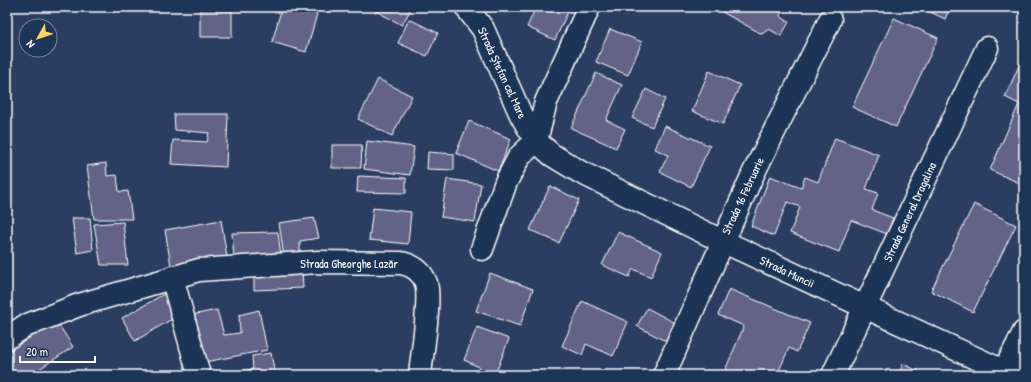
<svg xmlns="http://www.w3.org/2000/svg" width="1031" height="382" viewBox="0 0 1031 382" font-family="'Patrick Hand',sans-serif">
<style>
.building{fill:#636488;stroke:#fff}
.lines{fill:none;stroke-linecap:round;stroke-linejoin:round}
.minor-casing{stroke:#fff;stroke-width:25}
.minor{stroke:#1d3557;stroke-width:22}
.labels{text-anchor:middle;stroke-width:3;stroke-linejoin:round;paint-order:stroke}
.street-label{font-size:12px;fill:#fff;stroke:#1d3557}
</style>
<rect width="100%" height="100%" fill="#2b3e61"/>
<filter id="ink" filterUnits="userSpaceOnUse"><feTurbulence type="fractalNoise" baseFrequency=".025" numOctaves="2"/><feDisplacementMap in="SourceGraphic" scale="8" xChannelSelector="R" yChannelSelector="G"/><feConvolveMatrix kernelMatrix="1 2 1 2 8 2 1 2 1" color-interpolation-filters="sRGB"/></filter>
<g filter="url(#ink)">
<path class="building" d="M 282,7 L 293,7 L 317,14 L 306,52 L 272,42 Z
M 368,7 L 412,7 L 402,25 Z
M 536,7 L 570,7 L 555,40 L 527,27 Z
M 713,7 L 783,7 L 780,16 L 789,22 L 781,36 L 769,29 L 762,34 Z
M 920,7 L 950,7 L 945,19 Z
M 200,8 L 232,8 L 232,37 L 200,37 Z
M 894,18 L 938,38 L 896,127 L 852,107 Z
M 409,19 L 438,33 L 427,56 L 398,43 Z
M 610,29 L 642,42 L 628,75 L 596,62 Z
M 1022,59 L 1024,60 L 1024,185 L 990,170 L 1019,104 L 1005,97 Z
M 709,71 L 740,85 L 723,124 L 692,111 Z
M 596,73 L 622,85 L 606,120 L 625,129 L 616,148 L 571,128 Z
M 378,79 L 412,96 L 392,136 L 358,119 Z
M 646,89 L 665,99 L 652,127 L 632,118 Z
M 174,114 L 228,114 L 226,167 L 171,164 L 173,140 L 207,142 L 209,133 L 175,130 Z
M 469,121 L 511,139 L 498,171 L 456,153 Z
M 665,126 L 710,146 L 691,187 L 660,172 L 668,155 L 655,149 Z
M 835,138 L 879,155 L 866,189 L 878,193 L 872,210 L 893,218 L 887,234 L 851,220 L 839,252 L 790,233 L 800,207 L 787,202 L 774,236 L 751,226 L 770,176 L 801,188 L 805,177 L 818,182 Z
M 367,141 L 414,147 L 410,175 L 364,169 Z
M 332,145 L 362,145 L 361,168 L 332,168 Z
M 428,152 L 454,154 L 454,170 L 427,169 Z
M 106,163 L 107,176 L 117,175 L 119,192 L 128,191 L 132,219 L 94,219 L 87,166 Z
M 358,176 L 406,178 L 406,193 L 357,192 Z
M 447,179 L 481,184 L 475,222 L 441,217 Z
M 550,186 L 579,200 L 559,243 L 530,230 Z
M 974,204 L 1016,225 L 973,312 L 931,291 Z
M 373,208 L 411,212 L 408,244 L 369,240 Z
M 72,218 L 90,218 L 93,250 L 77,253 Z
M 314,218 L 319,238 L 300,241 L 300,255 L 284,257 L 279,223 Z
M 221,220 L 227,257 L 171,266 L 165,230 Z
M 123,222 L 128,265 L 101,265 L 94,224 Z
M 278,232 L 281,257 L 234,257 L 232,233 Z
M 618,232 L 662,252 L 651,277 L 633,269 L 629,277 L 602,265 Z
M 302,269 L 303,288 L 254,290 L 254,271 Z
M 490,273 L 533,289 L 520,326 L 476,311 Z
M 729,289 L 810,323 L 797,352 L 789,348 L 777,375 L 723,375 L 744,326 L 718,315 Z
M 164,294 L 177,316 L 135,341 L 122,318 Z
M 582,301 L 628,322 L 613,356 L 586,344 L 582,355 L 562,346 Z
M 647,308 L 681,326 L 671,344 L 637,326 Z
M 217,310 L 224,335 L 240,333 L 239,315 L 259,310 L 267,350 L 205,362 L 192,315 Z
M 55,319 L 73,347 L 30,375 L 13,375 L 7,365 L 7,350 Z
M 477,327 L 509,339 L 495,375 L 476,375 L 479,367 L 464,360 Z
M 271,353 L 275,375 L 210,375 L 253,369 L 252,356 Z
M 903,364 L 927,375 L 898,375 Z
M 185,370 L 187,375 L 173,375 Z"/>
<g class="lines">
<g class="minor-casing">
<path id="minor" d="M 466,7 L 483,29 L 521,115 L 536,141 L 552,155 L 580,172 L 722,241 L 1012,375
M 482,249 L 506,182 L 519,157 L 536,141 L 546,102 L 589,7
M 172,277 L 199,375
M 7,338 L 25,326 L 79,305 L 199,270 L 318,262 L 401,263 C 412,265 422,271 426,283 C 431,301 422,353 420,375
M 664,375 L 753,174 L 830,20
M 833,375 L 987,48
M 1002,375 L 1024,332"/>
</g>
<use href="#minor" class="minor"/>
</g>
</g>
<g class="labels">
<g class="street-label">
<text transform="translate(502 73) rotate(65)" y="4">Strada Ștefan cel Mare</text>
<text transform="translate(743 196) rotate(-65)" y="4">Strada 16 Februarie</text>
<text transform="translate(910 212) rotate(-65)" y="4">Strada General Dragalina</text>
<text x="349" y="268">Strada Gheorghe Lazăr</text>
<text transform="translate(787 272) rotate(25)" y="4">Strada Muncii</text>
</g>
</g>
<rect width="1031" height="382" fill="none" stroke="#1d3557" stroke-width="24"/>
<rect x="12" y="12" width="1007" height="358" fill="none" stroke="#fff" stroke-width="1.5" filter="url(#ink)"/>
<g transform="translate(38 38) rotate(230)"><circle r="19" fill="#1d3557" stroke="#77869a"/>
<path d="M0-3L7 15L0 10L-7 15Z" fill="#ffd166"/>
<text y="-6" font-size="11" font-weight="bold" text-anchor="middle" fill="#ffffff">N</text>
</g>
<path d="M20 356v6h75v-6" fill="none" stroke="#ffffff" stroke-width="2"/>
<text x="26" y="356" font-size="12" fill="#ffffff" stroke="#1d3557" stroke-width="3" paint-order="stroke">20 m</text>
</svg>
